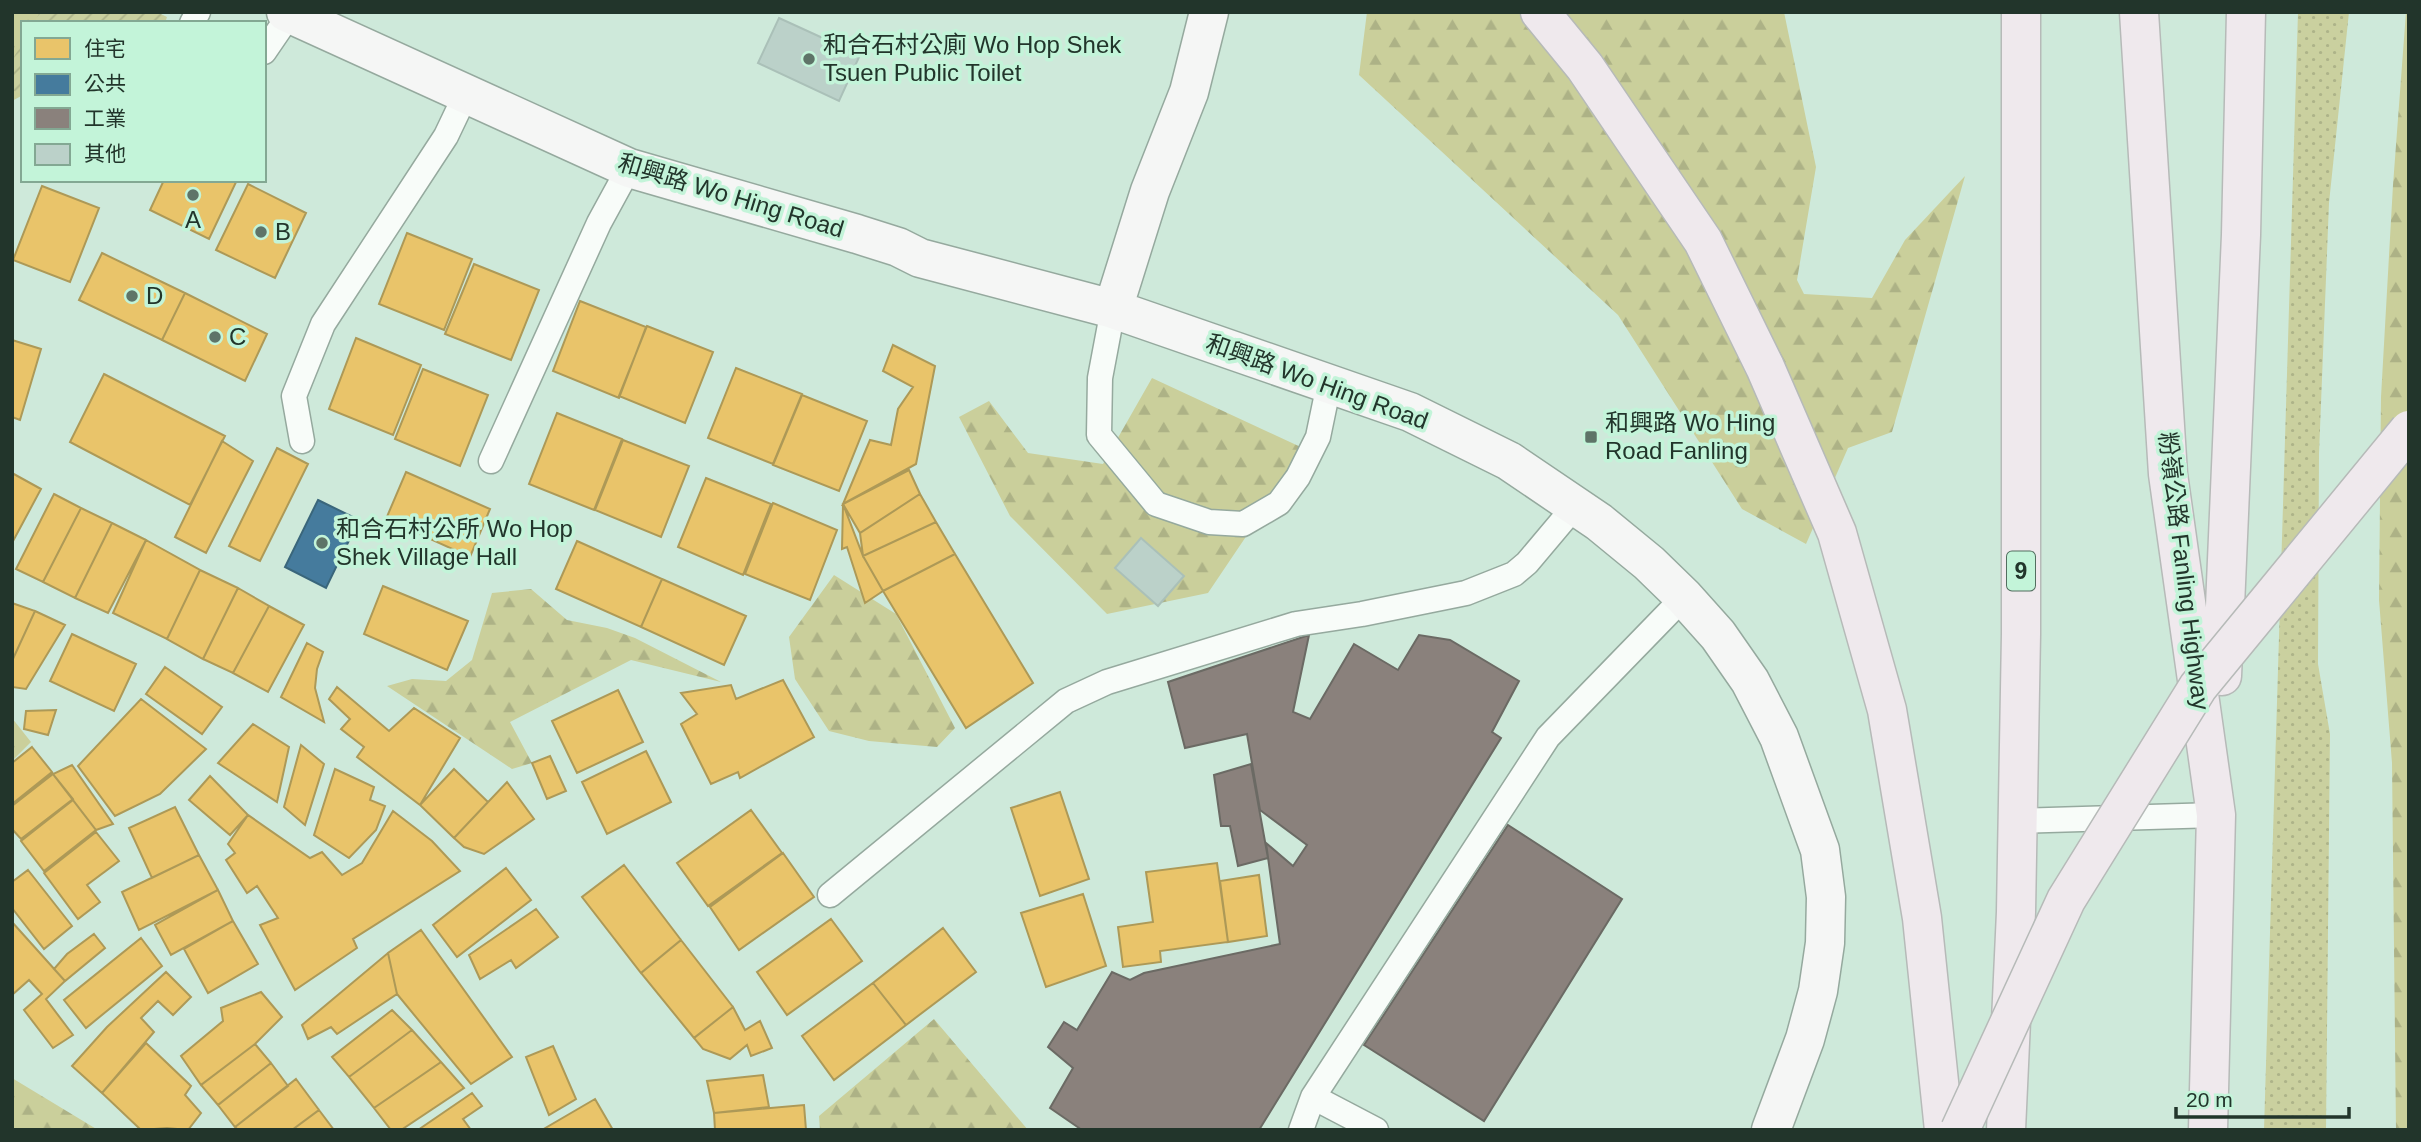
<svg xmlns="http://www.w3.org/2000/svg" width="2421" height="1142" viewBox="0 0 2421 1142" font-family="Helvetica,'Noto Sans TC',sans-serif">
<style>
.grass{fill:url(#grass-dots)}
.forest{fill:url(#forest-firs)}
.garden{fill:url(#garden-furrows)}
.homes{fill:#e9c46a;stroke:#ad9957;stroke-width:2}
.public{fill:#457b9d;stroke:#3a667b;stroke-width:2}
.industry{fill:#8a817c;stroke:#6b6a64;stroke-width:2}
.building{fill:#bbd1c9;stroke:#aac0b8;stroke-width:2}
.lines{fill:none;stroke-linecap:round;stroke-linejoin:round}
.service-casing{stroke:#95a99e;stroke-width:27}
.secondary-casing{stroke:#95a99e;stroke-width:41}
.motorway-casing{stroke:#b6bab8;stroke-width:41}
.service{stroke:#f8fcf9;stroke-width:24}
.secondary{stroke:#f5f6f5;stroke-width:38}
.motorway{stroke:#efe9ed;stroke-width:38}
.motorway-bridge-casing{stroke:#b6bab8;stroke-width:41;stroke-linecap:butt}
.motorway-bridge{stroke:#efe9ed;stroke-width:38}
.poi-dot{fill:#5e7468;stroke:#c3f4d9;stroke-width:2.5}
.labels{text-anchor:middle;stroke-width:7;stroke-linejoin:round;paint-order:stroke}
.shield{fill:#c3f4d9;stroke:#526e5f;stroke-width:2}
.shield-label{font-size:23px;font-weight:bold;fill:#22352b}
.poi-label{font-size:24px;fill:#22352b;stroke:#c3f4d9;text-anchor:start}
.street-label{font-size:24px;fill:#22352b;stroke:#c3f4d9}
</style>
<defs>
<pattern id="grass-dots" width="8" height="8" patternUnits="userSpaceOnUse" patternTransform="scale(1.75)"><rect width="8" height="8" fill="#cad09f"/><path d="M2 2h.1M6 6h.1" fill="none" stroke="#adb389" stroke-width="1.8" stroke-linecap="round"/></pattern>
<pattern id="forest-firs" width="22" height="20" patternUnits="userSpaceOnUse" patternTransform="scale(1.75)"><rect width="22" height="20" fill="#cacf9b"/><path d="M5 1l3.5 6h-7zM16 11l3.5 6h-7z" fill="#adb286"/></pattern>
<pattern id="garden-furrows" width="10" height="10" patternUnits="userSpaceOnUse" patternTransform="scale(1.75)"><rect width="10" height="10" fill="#cad09f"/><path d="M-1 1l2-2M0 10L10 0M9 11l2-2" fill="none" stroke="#adb389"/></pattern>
</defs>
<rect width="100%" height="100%" fill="#cee9da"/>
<path class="grass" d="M 2298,12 L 2349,12 L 2329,203 L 2319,454 L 2318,664 L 2330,734 L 2326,1130 L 2264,1130 Z"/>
<path class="forest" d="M 12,12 L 126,12 L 122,23 L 23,23 L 23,95 L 12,101 Z
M 1367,12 L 1784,12 L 1816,167 L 1797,280 L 1804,294 L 1872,298 L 1905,240 L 1965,176 L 1892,432 L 1848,448 L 1806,544 L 1742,509 L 1618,315 L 1359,75 Z
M 2406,12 L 2409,12 L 2409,1130 L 2396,1130 L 2392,763 L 2379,600 L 2381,397 L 2393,185 Z
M 1152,378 L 1305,449 L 1208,593 L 1107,614 L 1010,516 L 959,417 L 989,401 L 1028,453 L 1103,464 Z
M 834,575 L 896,614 L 955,728 L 937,747 L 869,741 L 829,731 L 795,679 L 789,637 Z
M 531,589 L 567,620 L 607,628 L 635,638 L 721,682 L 631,660 L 510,722 L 532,763 L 512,769 L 387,686 L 412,679 L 446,681 L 472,660 L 492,593 Z
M 12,718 L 31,742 L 12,761 Z
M 934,1019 L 1028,1130 L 820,1130 L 819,1116 Z
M 12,1078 L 98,1130 L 12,1130 Z"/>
<path class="garden" d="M 40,12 L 157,12 L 167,17 L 165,23 L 34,23 Z
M 23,42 L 23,95 L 12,90 L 12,60 Z"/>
<path class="homes" d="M 164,180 L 237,180 L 209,239 L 150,210 Z
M 248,184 L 306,213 L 275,278 L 216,250 Z
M 42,186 L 99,208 L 70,282 L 13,260 Z
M 407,233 L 472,259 L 444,330 L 379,304 Z
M 102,253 L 185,293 L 162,340 L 79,300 Z
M 474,264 L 539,290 L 511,360 L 445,334 Z
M 185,293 L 267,334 L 245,381 L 162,340 Z
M 580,301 L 646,327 L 619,398 L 553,371 Z
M 647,326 L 713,352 L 685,423 L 619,396 Z
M 356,338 L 421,365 L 393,435 L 329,409 Z
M 12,340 L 41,349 L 20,420 L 12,417 Z
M 893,345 L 935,366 L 916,464 L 843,504 L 870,440 L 891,445 L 898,409 L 913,387 L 883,371 Z
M 736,368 L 802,394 L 773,464 L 708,438 Z
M 423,369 L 488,395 L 460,466 L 395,439 Z
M 104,374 L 225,436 L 190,505 L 70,442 Z
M 802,395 L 867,421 L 839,491 L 773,465 Z
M 557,413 L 622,439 L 594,510 L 529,484 Z
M 623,440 L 689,466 L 661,537 L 595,510 Z
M 222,441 L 253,461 L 206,553 L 175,537 Z
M 277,448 L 308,464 L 260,561 L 229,546 Z
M 909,470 L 920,494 L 860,533 L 843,504 Z
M 406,472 L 490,509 L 470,557 L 386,519 Z
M 12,473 L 41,489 L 12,543 Z
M 706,478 L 771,504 L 743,575 L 678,547 Z
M 54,494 L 81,508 L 43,582 L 16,569 Z
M 920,494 L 936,522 L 863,556 L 860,533 Z
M 773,503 L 837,530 L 810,600 L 745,574 Z
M 843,504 L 863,556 L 883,591 L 865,603 L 847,547 L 842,549 Z
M 81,508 L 112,523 L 75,598 L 43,582 Z
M 936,522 L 955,554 L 883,591 L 863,556 Z
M 112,523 L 146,540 L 108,613 L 75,598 Z
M 146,540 L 200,570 L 167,639 L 113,613 Z
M 577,541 L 662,579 L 641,627 L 556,589 Z
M 955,554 L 1033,683 L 966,728 L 883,591 Z
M 200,570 L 238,588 L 203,659 L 167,639 Z
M 662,579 L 746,616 L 724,665 L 641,627 Z
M 383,586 L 468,621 L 447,670 L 364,634 Z
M 238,588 L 269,606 L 233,673 L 203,659 Z
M 12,603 L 35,611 L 12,661 Z
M 269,606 L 304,625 L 268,692 L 233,673 Z
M 35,611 L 65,625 L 26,689 L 12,687 L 12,661 Z
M 72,634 L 136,664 L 114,711 L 50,681 Z
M 307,643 L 323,652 L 317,669 L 315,688 L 324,722 L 281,697 Z
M 165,667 L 222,707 L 202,734 L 146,694 Z
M 783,680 L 814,737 L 740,778 L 738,772 L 711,784 L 681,724 L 697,714 L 681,693 L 731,685 L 736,699 Z
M 337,687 L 389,731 L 414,708 L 460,738 L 420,805 L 357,757 L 364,747 L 341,729 L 350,719 L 329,699 Z
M 618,690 L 643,742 L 577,773 L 552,721 Z
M 141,699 L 206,749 L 160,794 L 115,816 L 78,766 Z
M 56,710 L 48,735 L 24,729 L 26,711 Z
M 253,724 L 289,747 L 277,802 L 218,763 Z
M 301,745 L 324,764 L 305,825 L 284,807 Z
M 32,747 L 52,772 L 12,804 L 12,763 Z
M 646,751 L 671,802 L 607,834 L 582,782 Z
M 550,756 L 566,791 L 547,799 L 532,763 Z
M 72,765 L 113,824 L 96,830 L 53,774 Z
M 335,769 L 374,787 L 370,800 L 385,806 L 376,830 L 349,858 L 314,835 Z
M 454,769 L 488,802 L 454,838 L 420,805 Z
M 53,774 L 73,799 L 21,839 L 12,829 L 12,806 Z
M 210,776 L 248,815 L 230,835 L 189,800 Z
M 507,782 L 534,819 L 484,854 L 464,847 L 454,838 Z
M 1060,792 L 1089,879 L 1040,896 L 1011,808 Z
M 73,800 L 96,830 L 44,871 L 21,841 Z
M 175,807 L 199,855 L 152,878 L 129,828 Z
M 751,810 L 782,853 L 708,906 L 677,863 Z
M 393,811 L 432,841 L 460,871 L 353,939 L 357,948 L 295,990 L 260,925 L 278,918 L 257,886 L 247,893 L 226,860 L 235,853 L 228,844 L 248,815 L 310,858 L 322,852 L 342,875 L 362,863 Z
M 96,832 L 119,861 L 87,885 L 100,902 L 78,919 L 44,873 Z
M 783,853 L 814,897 L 739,950 L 710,907 Z
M 199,855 L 218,890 L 139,930 L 122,892 Z
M 1217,863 L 1228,942 L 1160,951 L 1161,962 L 1123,967 L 1118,927 L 1153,922 L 1146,872 Z
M 624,865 L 681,940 L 641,973 L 582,897 Z
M 506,868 L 531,900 L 457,957 L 433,925 Z
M 28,870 L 72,926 L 44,949 L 12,908 L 12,882 Z
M 1259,875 L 1267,936 L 1228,942 L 1220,881 Z
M 218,890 L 233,921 L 171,955 L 155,925 Z
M 1083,894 L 1106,966 L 1046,987 L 1021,913 Z
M 536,909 L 558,937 L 516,968 L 511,960 L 480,979 L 469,955 Z
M 831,919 L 862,961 L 787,1015 L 757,972 Z
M 233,921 L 258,964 L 208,993 L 184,949 Z
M 12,922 L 65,981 L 46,999 L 73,1035 L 53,1048 L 24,1010 L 42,994 L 29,980 L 12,995 Z
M 943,928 L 976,972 L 906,1025 L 873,983 Z
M 421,930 L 512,1057 L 471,1084 L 397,994 L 388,953 Z
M 94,934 L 105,948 L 65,981 L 54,969 L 67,954 Z
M 141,938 L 162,966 L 86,1028 L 64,1000 Z
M 681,940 L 733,1007 L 694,1038 L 641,973 Z
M 388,953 L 397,994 L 337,1034 L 331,1027 L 308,1039 L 302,1025 Z
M 166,972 L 191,997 L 173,1015 L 158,1001 L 141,1018 L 154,1032 L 102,1093 L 72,1066 L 107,1027 Z
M 873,983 L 906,1025 L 834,1080 L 802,1036 Z
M 261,992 L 282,1017 L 255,1044 L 201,1085 L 181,1056 L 223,1021 L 221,1008 Z
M 733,1007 L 745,1030 L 760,1021 L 772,1048 L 751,1056 L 747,1045 L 730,1059 L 703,1049 L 694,1038 Z
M 392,1010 L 412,1030 L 349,1077 L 332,1057 Z
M 412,1030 L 441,1062 L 374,1108 L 349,1077 Z
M 146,1043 L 191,1086 L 185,1095 L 201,1113 L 188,1130 L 167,1128 L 141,1130 L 102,1093 Z
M 255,1044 L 271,1063 L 218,1105 L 201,1085 Z
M 553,1046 L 576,1099 L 549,1115 L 526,1057 Z
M 441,1062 L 464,1088 L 401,1130 L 391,1130 L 374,1108 Z
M 271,1063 L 288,1086 L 235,1127 L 218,1105 Z
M 763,1075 L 769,1107 L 714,1113 L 707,1081 Z
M 296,1079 L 319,1110 L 292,1130 L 238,1130 L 235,1127 Z
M 472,1093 L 482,1106 L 463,1119 L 471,1130 L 418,1130 Z
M 595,1099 L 613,1130 L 542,1130 Z
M 804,1105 L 806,1130 L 715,1130 L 714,1113 Z
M 319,1110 L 334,1130 L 292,1130 Z"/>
<path class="public" d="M 318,500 L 359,520 L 326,588 L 285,567 Z"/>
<path class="industry" d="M 1309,635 L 1293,712 L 1310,719 L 1354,644 L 1398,670 L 1419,635 L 1450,640 L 1519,681 L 1492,732 L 1501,738 L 1259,1130 L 1082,1130 L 1050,1108 L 1073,1068 L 1048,1047 L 1064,1022 L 1077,1030 L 1112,972 L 1130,980 L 1144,973 L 1280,944 L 1266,843 L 1293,866 L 1307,845 L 1260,810 L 1247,734 L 1185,748 L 1168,682 Z
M 1251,764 L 1268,858 L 1238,866 L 1230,826 L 1221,826 L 1214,775 Z
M 1508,825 L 1622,899 L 1484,1121 L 1364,1045 Z"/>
<path class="building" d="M 779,18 L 860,55 L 839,101 L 758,63 Z
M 1141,538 L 1184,576 L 1158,606 L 1115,568 Z"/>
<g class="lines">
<g class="service-casing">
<path id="service" d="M 192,23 L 198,12
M 264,52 L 290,14
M 1113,309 L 1100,378 L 1099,435 L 1156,504 L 1209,522 L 1243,524 L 1279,503 L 1298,477 L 1318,437 L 1329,384
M 302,441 L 294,396 L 323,324 L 446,136 L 466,94
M 491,461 L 599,223 L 629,168
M 2017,821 L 2216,815
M 830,895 L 1066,701 L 1107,682 L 1296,624 L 1362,614 L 1466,593 L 1514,574 L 1527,563 L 1575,506
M 1313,1097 L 1376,1130
M 1301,1130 L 1313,1097 L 1548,737 L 1684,597"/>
</g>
<g class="secondary-casing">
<path id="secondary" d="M 286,12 L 629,168 L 857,234 L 898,247 L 920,258 L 1113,309 L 1410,412 L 1509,461 L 1599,522 L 1649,563 L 1684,597 L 1718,635 L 1750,681 L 1779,737 L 1820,850 L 1826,897 L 1825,943 L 1818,991 L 1805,1039 L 1771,1130
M 1113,309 L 1150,191 L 1189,92 L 1209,12"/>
</g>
<g class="motorway-casing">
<path id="motorway" d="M 1540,12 L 1585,67 L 1703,241 L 1765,367 L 1837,533 L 1887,710 L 1922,918 L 1944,1130
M 2139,12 L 2168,474 L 2216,815 L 2208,1130
M 2222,676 L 2241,235 L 2246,12
M 2006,1130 L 2016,912 L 2021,634 L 2021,12"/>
</g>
<use href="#service" class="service"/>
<use href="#secondary" class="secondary"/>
<use href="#motorway" class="motorway"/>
<g class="motorway-bridge-casing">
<path id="motorway-bridge" d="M 1960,1130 L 2066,900 L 2198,687 L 2409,430"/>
</g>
<use href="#motorway-bridge" class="motorway-bridge"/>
</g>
<g class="poi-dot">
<circle cx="809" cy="59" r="7"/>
<circle cx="193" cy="195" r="7"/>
<circle cx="261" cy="232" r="7"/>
<circle cx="132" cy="296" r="7"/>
<circle cx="215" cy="337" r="7"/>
<rect x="1584" y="430" width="14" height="14" rx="3.5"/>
<circle cx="322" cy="543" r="7"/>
</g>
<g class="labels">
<rect class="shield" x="2007" y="551.5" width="28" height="39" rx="5"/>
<g class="shield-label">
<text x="2021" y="579">9</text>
</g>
<g class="poi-label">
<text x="823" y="53">和合石村公廁 Wo Hop Shek<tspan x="823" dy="28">Tsuen Public Toilet</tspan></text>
<text x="193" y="228" text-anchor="middle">A</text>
<text x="275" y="240">B</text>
<text x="146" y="304">D</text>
<text x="229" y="345">C</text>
<text x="1605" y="431">和興路 Wo Hing<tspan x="1605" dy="28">Road Fanling</tspan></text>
<text x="336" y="537">和合石村公所 Wo Hop<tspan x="336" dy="28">Shek Village Hall</tspan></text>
</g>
<g class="street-label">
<text transform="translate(731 196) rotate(17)" y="8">和興路 Wo Hing Road</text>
<text transform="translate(1317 382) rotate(20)" y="8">和興路 Wo Hing Road</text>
<text transform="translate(2184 571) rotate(83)" y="8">粉嶺公路 Fanling Highway</text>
</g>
</g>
<rect width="2421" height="1142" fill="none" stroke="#22352b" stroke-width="28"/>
<rect x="21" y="21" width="245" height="161" fill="#c3f4d9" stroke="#83a893" stroke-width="2"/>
<rect x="35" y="38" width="35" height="21" fill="#e9c46a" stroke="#83a893" stroke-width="2"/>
<text x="84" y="56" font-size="21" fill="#22352b">住宅</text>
<rect x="35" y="74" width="35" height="21" fill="#457b9d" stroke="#83a893" stroke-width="2"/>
<text x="84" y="91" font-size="21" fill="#22352b">公共</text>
<rect x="35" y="108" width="35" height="21" fill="#8a817c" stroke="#83a893" stroke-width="2"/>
<text x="84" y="126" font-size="21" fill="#22352b">工業</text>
<rect x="35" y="144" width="35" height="21" fill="#bbd1c9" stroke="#83a893" stroke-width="2"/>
<text x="84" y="161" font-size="21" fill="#22352b">其他</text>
<path d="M2176 1107v10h173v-10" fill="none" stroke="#22352b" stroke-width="3.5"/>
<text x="2186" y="1107" font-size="21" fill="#22352b" stroke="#c3f4d9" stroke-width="5" paint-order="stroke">20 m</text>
</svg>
